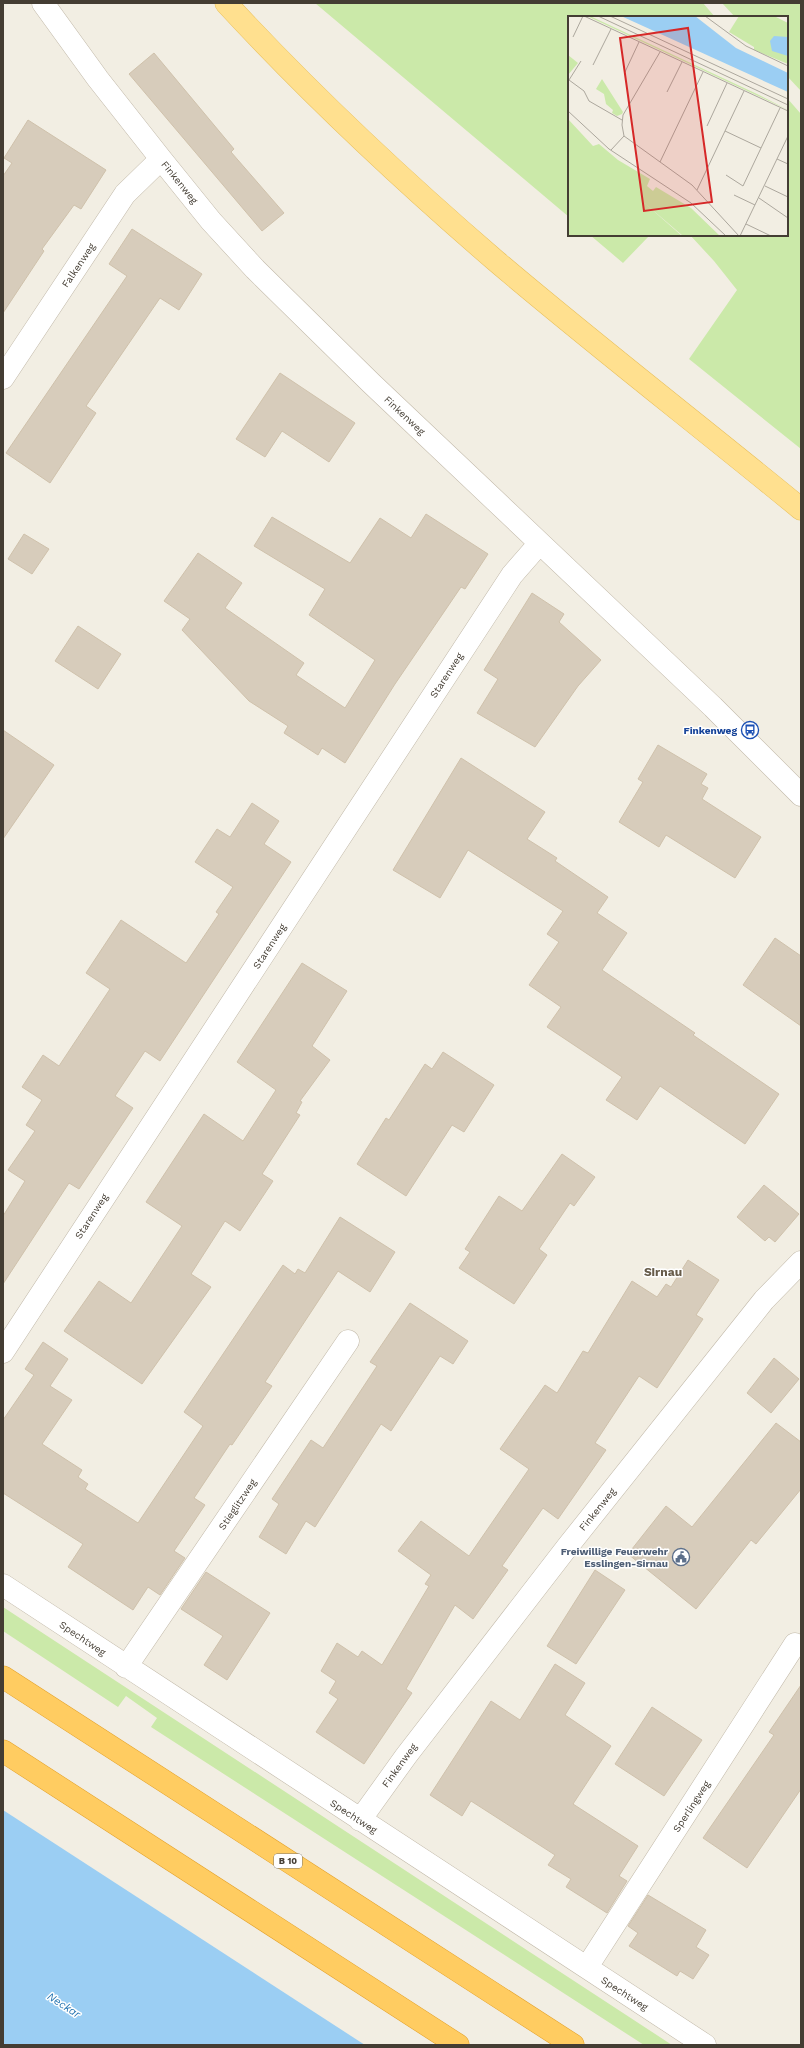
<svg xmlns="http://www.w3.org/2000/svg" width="804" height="2048" viewBox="0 0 804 2048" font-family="'Work Sans',sans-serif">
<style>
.green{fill:#cbe9a9}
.water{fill:#9bcef3}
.building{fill:#d7ccbb;stroke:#cfc1ab}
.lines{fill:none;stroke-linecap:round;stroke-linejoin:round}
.minor-casing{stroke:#c1b8a8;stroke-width:23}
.major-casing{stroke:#e8bf5b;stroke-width:23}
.highway-casing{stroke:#e3a12b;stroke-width:23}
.minor{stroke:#fff;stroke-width:22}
.major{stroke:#ffe08f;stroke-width:22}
.highway{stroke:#ffcc61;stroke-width:22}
.labels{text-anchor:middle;stroke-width:3;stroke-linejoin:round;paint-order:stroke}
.shield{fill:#fff;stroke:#7c7770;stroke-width:1}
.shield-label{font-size:9px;font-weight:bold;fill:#443d33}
.street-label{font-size:10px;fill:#443d33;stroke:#fff}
.transit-label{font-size:10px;font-weight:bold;fill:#164399;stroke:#fff;text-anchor:end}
.service-label{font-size:10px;font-weight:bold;fill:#4e5e75;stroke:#fff;text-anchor:end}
.water-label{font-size:11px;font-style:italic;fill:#2877b3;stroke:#fff}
.quarter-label{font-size:12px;font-weight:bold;fill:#675c4a;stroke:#fff}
.inset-road{fill:none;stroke:#aca79d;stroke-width:1}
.view{fill:#d62828;fill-opacity:0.15;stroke:#d62828;stroke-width:2}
.inset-edge{fill:none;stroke:#443d33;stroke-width:2}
</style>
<rect width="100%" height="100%" fill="#f2eee3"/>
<path class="green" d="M 315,3 L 703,3 L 715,17 L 569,17 L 569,217 Z
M 722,3 L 801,3 L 801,91 L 787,76 L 787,17 L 735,17 Z
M 787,98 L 801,114 L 801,449 L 689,359 L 737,290 L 714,261 L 690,235 L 787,235 Z
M 590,235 L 650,235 L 623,263 Z
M 3,1607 L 672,2045 L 644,2045 L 151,1727 L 157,1718 L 126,1696 L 118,1707 L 3,1631 Z"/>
<path class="water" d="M 3,1810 L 365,2045 L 3,2045 Z"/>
<path class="building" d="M 154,53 L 234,149 L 231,152 L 284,213 L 262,231 L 129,74 Z
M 28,120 L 106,170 L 81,209 L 74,205 L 42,249 L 44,251 L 3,313 L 3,176 L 12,163 L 4,158 Z
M 132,229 L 202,274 L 179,310 L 160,298 L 86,406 L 96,413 L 50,483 L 6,453 L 127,276 L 109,264 Z
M 280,373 L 355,423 L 329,462 L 282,431 L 265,457 L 236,439 Z
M 426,514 L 488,554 L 465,589 L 461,587 L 395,684 L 345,763 L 322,748 L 318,755 L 284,733 L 288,726 L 249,701 L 182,630 L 190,619 L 164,601 L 198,553 L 242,583 L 225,608 L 304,663 L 296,675 L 345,708 L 375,660 L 309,615 L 325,589 L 254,546 L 272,517 L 350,563 L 380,518 L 411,538 Z
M 24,534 L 49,549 L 32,574 L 8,559 Z
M 532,593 L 564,614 L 559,622 L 601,660 L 578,686 L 535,747 L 477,713 L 498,679 L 484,670 Z
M 78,626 L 121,654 L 98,689 L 55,661 Z
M 3,730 L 54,765 L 3,839 Z
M 658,745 L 707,774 L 701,784 L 708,788 L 702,799 L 761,837 L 735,878 L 666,835 L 659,847 L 619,822 L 643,782 L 638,779 Z
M 461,758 L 545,812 L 527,839 L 557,858 L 555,861 L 608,897 L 597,913 L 627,933 L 602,970 L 695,1033 L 693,1035 L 779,1094 L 745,1144 L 660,1086 L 637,1120 L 606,1100 L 622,1077 L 547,1027 L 561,1007 L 529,985 L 559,942 L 547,934 L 563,911 L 468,850 L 440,898 L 393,870 Z
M 252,803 L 279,821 L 264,844 L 291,862 L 160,1061 L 145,1051 L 115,1096 L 133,1108 L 79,1189 L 69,1183 L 3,1284 L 3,1216 L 25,1181 L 8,1170 L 35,1131 L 26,1125 L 42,1100 L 22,1087 L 43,1055 L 59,1066 L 110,989 L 86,973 L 121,920 L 186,963 L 219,914 L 216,912 L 233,887 L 195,862 L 217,829 L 230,837 Z
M 775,938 L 801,956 L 801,1026 L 743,985 Z
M 302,963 L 347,991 L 312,1046 L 330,1060 L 300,1101 L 302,1102 L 296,1113 L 300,1115 L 262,1174 L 273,1181 L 240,1231 L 225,1221 L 191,1274 L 211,1287 L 142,1384 L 64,1331 L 99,1281 L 131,1303 L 182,1226 L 146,1202 L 204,1114 L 243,1141 L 276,1090 L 237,1062 Z
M 443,1052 L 494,1085 L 464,1132 L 452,1125 L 406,1196 L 357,1164 L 386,1118 L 389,1120 L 425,1064 L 432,1069 Z
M 562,1154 L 595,1177 L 574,1206 L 570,1203 L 539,1249 L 547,1255 L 514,1304 L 459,1268 L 470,1252 L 465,1249 L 499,1196 L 522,1211 Z
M 764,1185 L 799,1214 L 775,1242 L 769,1237 L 765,1241 L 737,1217 Z
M 340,1217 L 395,1252 L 370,1292 L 338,1271 L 265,1382 L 272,1386 L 232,1445 L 230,1444 L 194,1498 L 205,1505 L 174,1551 L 185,1558 L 160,1595 L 148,1587 L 133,1610 L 68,1567 L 83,1544 L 3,1493 L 3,1420 L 34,1375 L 25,1369 L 43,1342 L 68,1359 L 50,1386 L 72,1400 L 42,1444 L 82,1470 L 78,1477 L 88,1484 L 85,1489 L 138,1523 L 203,1426 L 184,1412 L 283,1265 L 295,1274 L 298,1269 L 305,1273 Z
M 688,1260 L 719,1280 L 696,1315 L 703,1319 L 657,1388 L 639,1376 L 595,1443 L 606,1450 L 558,1519 L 543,1508 L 502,1566 L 508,1570 L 473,1619 L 455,1605 L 406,1689 L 412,1693 L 364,1764 L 316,1732 L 338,1699 L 329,1693 L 336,1681 L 321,1671 L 337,1643 L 358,1657 L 362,1651 L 382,1665 L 429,1586 L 425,1584 L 431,1575 L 398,1551 L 421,1521 L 469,1556 L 529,1469 L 500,1449 L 545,1385 L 557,1393 L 583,1351 L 588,1353 L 632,1281 L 657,1297 L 666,1284 L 671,1287 Z
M 410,1303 L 468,1341 L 453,1364 L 440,1356 L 391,1431 L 381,1424 L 315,1527 L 306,1521 L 286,1554 L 259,1537 L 279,1504 L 272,1499 L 311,1440 L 323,1448 L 377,1366 L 370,1362 Z
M 774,1358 L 799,1379 L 771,1413 L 747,1393 Z
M 776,1423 L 801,1442 L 801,1489 L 756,1544 L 751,1540 L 696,1609 L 628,1554 L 666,1506 L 692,1527 Z
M 595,1570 L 625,1590 L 576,1664 L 547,1646 Z
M 206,1572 L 270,1613 L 227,1680 L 204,1665 L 223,1636 L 181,1609 Z
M 555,1664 L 585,1683 L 565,1715 L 611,1746 L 573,1804 L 638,1846 L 619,1876 L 627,1881 L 607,1913 L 566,1887 L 571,1879 L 548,1865 L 555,1855 L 471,1801 L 462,1816 L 430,1795 L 491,1701 L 520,1720 Z
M 801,1685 L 801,1789 L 747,1868 L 703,1838 L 774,1735 L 769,1732 Z
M 652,1707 L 702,1740 L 664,1796 L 615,1764 Z
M 648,1895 L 706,1930 L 696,1947 L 709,1955 L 693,1979 L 680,1971 L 677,1976 L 629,1946 L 638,1933 L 628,1926 Z"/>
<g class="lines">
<g class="minor-casing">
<path id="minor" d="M 43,3 L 98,79 L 161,159 L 211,221 L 255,269 L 371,383 L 713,707 L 801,795
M 3,378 L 125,194 L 161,159
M 3,1352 L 512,575 L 539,544
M 3,1585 L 705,2045
M 126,1667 L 348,1341
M 360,1820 L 406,1756 L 568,1546 L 764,1300 L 801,1262
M 587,1967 L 795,1644"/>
</g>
<g class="major-casing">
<path id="major" d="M 226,3 C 310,94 402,180 496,261 C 596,346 700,426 801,509"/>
</g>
<g class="highway-casing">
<path id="highway" d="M 3,1677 L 573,2045
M 3,1751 L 458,2045"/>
</g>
<use href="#minor" class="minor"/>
<use href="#major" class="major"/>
<use href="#highway" class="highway"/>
</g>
<defs>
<g id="bus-ring" transform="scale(0.9)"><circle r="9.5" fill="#fff" stroke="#1a4fb4" stroke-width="1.5"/><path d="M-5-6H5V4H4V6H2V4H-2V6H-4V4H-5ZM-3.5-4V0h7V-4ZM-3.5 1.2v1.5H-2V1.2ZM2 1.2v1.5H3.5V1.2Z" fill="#1a4fb4"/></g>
<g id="civic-ring" transform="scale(0.9)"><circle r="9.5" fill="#fff" stroke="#5c6f8a" stroke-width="1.5"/><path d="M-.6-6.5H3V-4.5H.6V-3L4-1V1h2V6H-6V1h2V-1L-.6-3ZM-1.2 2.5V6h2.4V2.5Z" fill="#5c6f8a"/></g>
</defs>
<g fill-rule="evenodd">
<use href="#bus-ring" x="750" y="730"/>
<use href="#civic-ring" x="681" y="1557"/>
</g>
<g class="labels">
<rect class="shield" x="274" y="1854" width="28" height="14" rx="3"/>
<g class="shield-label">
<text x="288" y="1864">B 10</text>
</g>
<g class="street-label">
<text transform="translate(180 182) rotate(51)" y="4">Finkenweg</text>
<text transform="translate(78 265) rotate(-56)" y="4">Falkenweg</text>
<text transform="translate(405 415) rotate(43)" y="4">Finkenweg</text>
<text transform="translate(446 675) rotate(-57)" y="4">Starenweg</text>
<text transform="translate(269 946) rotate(-57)" y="4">Starenweg</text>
<text transform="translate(91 1216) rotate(-57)" y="4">Starenweg</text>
<text transform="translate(237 1504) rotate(-56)" y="4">Stieglitzweg</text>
<text transform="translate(597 1509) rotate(-51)" y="4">Finkenweg</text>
<text transform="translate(83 1638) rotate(34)" y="4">Spechtweg</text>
<text transform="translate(399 1765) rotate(-54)" y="4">Finkenweg</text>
<text transform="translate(691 1806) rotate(-57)" y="4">Sperlingweg</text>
<text transform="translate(354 1816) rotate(33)" y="4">Spechtweg</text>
<text transform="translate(625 1993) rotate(33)" y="4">Spechtweg</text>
</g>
<g class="transit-label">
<text x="737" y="734">Finkenweg</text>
</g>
<g class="service-label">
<text x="668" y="1555">Freiwillige Feuerwehr<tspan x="668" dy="12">Esslingen-Sirnau</tspan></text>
</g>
<g class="water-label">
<text transform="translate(64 2005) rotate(33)" y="4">Neckar</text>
</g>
<g class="quarter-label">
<text x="663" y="1276">Sirnau</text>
</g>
</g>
<g transform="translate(568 16)">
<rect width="220" height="220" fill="#f2eee3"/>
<path d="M 19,0 L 22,0 L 189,78 L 220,94 ZM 171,0 L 206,0 L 220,7 L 220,48 L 186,34 L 186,31 L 161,16 ZM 0,39 L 10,47 L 0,59 ZM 34,63 L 55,96 L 54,98 L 49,100 L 44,97 L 45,94 L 38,88 L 36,78 L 28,73 ZM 0,103 L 25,130 L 31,128 L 50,144 L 82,163 L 79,170 L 85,175 L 88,171 L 123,192 L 152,220 L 115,220 L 73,184 L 114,220 L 0,220 Z" fill="#cbe9a9"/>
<path d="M 53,0 L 127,0 L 168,32 L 220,57 L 220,76 ZM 206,20 L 220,21 L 220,40 L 204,35 L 202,25 Z" fill="#9bcef3"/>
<path class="inset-road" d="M 16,0 L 220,95M 30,0 L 220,89M 42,0 L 220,83M 137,0 L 178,30 L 220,50M 5,21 L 15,0M 92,36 L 55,99 L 54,109 L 56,120 L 124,169 L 171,220M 13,45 L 1,64 L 16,75 L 21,85 L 54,104M 25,49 L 43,13M 57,56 L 71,26M 99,76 L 114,46M 0,95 L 41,133 L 123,187 L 158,220M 139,110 L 159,67M 157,115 L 193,132M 43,134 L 56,120M 209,143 L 220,148M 92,146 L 135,56M 158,159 L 175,170 L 212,92M 197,170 L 220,181M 129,174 L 176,75M 166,179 L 187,189M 191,182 L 220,202M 178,208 L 203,220M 172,220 L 220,120"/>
<path class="view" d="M 120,12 L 144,186 L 76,195 L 52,22 Z"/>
<rect width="220" height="220" class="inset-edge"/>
</g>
<rect width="804" height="2048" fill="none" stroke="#443d33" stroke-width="8"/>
</svg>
